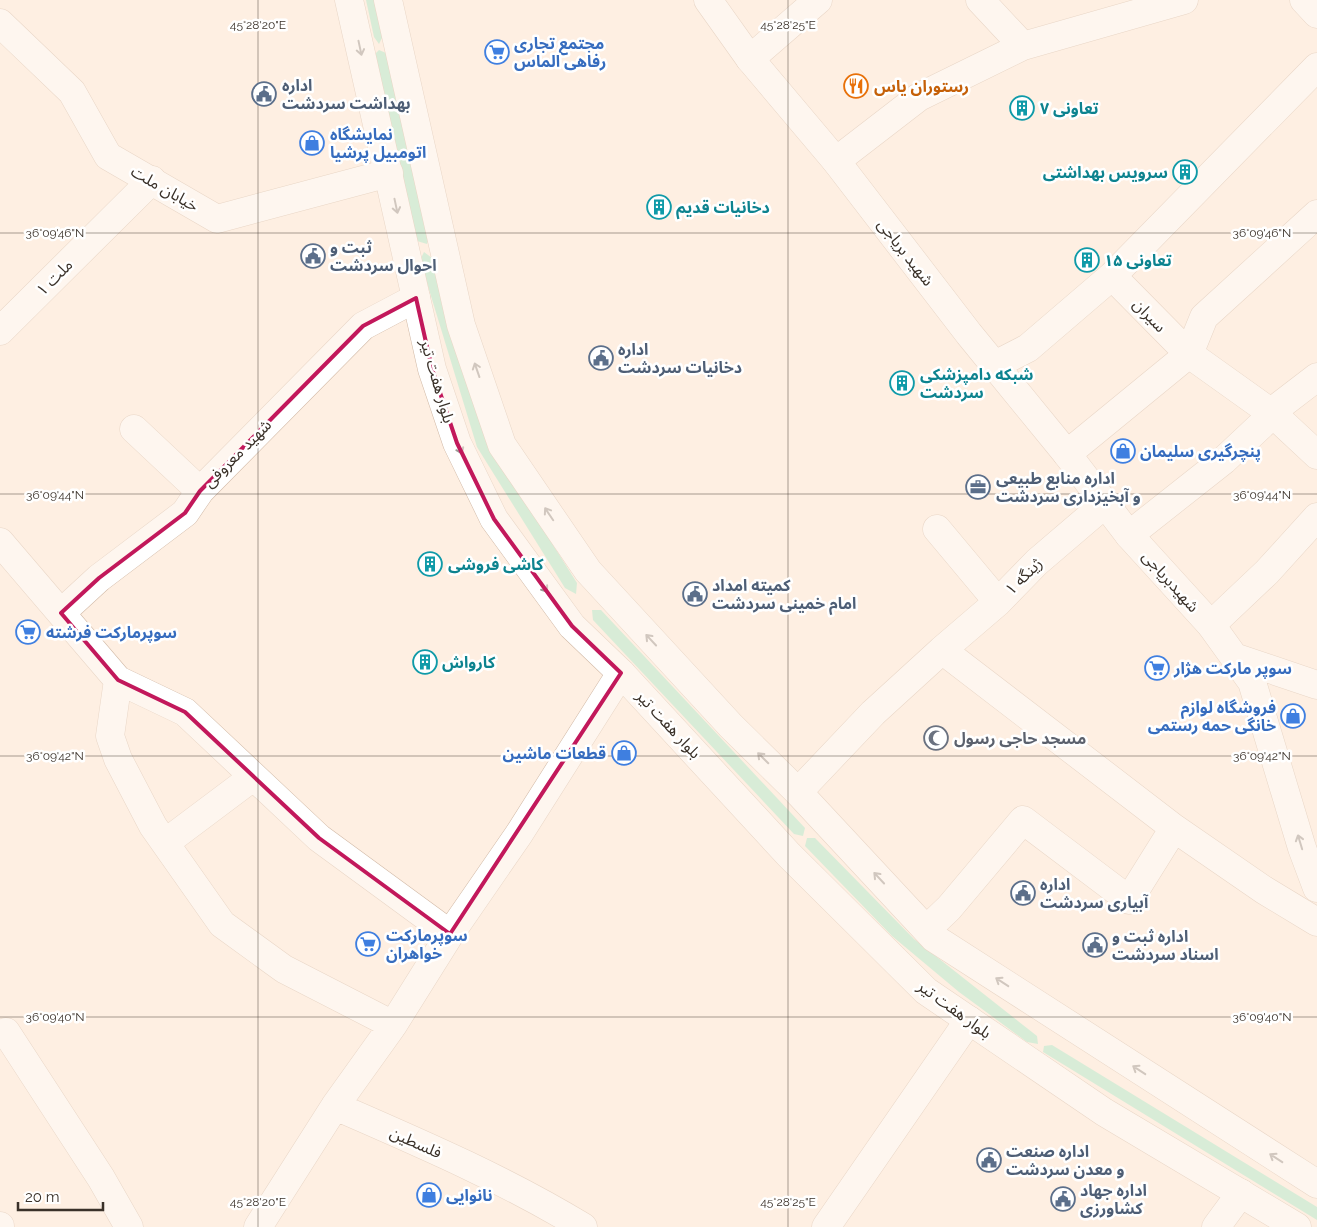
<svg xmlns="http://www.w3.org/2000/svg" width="1317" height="1227" viewBox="0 0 1317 1227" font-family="Raleway,'Noto Sans Arabic',sans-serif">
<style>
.green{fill:#ace9ca}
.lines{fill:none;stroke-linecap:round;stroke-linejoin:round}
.minor-casing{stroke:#d1b9a6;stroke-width:29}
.tertiary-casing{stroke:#d1b9a6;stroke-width:29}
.secondary-casing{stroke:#d1b9a6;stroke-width:29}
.minor{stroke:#fff;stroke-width:28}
.tertiary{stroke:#fff;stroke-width:28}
.secondary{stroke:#fff;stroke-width:28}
.oneway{stroke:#9c9894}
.marked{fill:none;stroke:#c2185b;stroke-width:4;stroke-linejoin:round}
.ticks{fill:none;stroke:#3a3129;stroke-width:1;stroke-opacity:0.45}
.labels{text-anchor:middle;stroke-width:5;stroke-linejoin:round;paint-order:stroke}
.shop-label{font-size:16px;font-weight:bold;fill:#366cbe;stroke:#fff;text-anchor:start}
.service-label{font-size:16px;font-weight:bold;fill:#4e5e75;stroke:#fff;text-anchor:start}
.food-label{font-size:16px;font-weight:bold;fill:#c56008;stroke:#fff;text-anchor:start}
.culture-label{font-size:16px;font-weight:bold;fill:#0d838f;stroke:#fff;text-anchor:start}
.street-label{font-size:16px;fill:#3a3129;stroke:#fff}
.worship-label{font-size:16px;font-weight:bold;fill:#5b616d;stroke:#fff;text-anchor:start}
.ticks-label{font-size:12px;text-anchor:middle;fill:#3a3129;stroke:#fff;stroke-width:5;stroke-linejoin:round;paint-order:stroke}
</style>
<rect width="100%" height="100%" fill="#feefe2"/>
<path class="green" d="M 366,0 L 374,0 L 383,36 L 379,44 L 374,37 Z
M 379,50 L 386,53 L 429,237 L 427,244 L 417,241 L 375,54 Z
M 424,252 L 432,258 L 487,440 L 577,583 L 576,594 L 565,588 L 477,447 L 420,260 Z
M 592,610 L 601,610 L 805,828 L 803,836 L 794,834 L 593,620 Z
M 807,838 L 815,838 L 914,939 L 1037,1036 L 1038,1044 L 1027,1042 L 959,992 L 892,936 L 805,846 Z
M 1052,1045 L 1317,1207 L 1317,1220 L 1043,1052 L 1044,1046 Z"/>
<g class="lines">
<g class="minor-casing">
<path id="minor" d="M 980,0 L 1023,46
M 1304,0 L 1317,14
M 750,59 L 818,0
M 836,161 L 919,97 L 1023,46 L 1184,0
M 1112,276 L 1189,354 L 1204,317 L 1317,214
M 0,331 L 152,180
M 995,365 L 1028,348 L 1112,276 L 1317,67
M 1317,377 L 1278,407 L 1273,414 L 1317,455
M 134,429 L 200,491
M 1067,454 L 1189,354 L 1273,414 L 1224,460 L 1129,535
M 937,529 L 998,602
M 0,542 L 118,680 L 185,712 L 319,838 L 450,934
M 61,613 L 99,578 L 185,513 L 200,491 L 363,326 L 416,298
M 1211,625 L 1267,572 L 1317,517
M 942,650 L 998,602 L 1037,562 L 1106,503
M 118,680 L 110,736 L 118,759 L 153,826 L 222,924 L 284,969 L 393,1025
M 798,792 L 873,713 L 942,650 L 1174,828 L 1264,890 L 1317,922
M 165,843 L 253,777
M 927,929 L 949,908 L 1023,820 L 1129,900 L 1174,828
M 6,1032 L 101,1178 L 129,1227
M 258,1227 L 335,1106
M 583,1227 C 504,1179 420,1143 335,1106 L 393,1025 L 450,934 L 519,834 L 621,673
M 826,1227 L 969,1020
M 1216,1227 L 1241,1193"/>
</g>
<g class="tertiary-casing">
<path id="tertiary" d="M 708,0 L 750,59 L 836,161 L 969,334 L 1067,454 L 1129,535 L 1211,625 L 1252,682 L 1302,848 L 1317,888
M 0,23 L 72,92 L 108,156 L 217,219 L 389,173
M 1237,658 L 1317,685
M 0,1226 L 0,1227"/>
</g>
<g class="secondary-casing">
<path id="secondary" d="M 349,0 L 432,369 L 457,443 L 494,519 L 572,626 L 621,673 L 789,855 L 926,991 L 1104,1112 L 1297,1227
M 388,0 L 461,325 L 502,445 L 588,571 L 731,726 L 798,792 L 934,938 L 1317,1184"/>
</g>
<use href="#minor" class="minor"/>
<use href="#tertiary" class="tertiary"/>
<use href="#secondary" class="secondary"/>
</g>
<defs><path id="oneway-shaft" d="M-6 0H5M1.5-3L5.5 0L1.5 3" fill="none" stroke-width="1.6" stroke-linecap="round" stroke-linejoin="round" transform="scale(1.25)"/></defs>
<g class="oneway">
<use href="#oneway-shaft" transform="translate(360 48) rotate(78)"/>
<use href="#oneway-shaft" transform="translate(396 206) rotate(78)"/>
<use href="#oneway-shaft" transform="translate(477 370) rotate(-109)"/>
<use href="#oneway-shaft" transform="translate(459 447) rotate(66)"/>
<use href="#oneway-shaft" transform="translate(549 514) rotate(-124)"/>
<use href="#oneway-shaft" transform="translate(543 586) rotate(54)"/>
<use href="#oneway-shaft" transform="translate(651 640) rotate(-133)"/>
<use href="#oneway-shaft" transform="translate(763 758) rotate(-135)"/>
<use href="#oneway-shaft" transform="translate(1300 842) rotate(-107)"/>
<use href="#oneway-shaft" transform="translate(879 878) rotate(-133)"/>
<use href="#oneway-shaft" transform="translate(1002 982) rotate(-147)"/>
<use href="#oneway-shaft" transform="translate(1139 1070) rotate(-147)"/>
<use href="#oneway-shaft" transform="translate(1276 1158) rotate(-147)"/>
</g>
<path d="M0 0H1317V1227H0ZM 416,298 L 432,369 L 457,443 L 494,519 L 572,626 L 621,673 L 450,934 L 319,838 L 185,712 L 118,680 L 61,613 L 99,578 L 185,513 L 200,491 L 363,326 Z" fill="#feefe2" fill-opacity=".55" fill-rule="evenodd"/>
<path class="marked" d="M 416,298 L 432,369 L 457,443 L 494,519 L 572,626 L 621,673 L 450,934 L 319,838 L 185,712 L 118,680 L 61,613 L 99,578 L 185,513 L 200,491 L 363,326 Z"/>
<path class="ticks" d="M 258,0 L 258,1227M 788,0 L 788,1227M 0,233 L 1317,233M 0,494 L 1317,494M 0,756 L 1317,756M 0,1017 L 1317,1017"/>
<defs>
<g id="supermarket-ring" transform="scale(1.25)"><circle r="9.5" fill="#fff" stroke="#3f7fe0" stroke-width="1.5"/><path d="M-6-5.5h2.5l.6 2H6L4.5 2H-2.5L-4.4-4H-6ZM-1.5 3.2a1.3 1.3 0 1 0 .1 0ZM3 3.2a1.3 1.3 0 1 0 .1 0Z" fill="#3f7fe0"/></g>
<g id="restaurant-ring" transform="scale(1.25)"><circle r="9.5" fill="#fff" stroke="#e8710a" stroke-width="1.5"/><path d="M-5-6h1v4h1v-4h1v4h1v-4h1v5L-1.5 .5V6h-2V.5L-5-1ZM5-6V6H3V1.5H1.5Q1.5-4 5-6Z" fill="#e8710a"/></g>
<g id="civic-ring" transform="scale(1.25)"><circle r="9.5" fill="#fff" stroke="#5c6f8a" stroke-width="1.5"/><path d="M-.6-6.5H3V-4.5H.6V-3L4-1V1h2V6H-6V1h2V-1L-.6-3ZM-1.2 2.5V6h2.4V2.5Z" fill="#5c6f8a"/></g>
<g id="building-ring" transform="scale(1.25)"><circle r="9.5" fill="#fff" stroke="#0f9aa8" stroke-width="1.5"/><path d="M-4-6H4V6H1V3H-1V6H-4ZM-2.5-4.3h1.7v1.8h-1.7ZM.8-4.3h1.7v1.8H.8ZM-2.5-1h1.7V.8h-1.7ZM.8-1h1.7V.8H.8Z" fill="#0f9aa8"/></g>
<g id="shop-ring" transform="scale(1.25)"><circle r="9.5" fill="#fff" stroke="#3f7fe0" stroke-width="1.5"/><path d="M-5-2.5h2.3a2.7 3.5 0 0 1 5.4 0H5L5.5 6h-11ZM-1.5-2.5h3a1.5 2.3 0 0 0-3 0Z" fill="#3f7fe0"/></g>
<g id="office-ring" transform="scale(1.25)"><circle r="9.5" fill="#fff" stroke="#5c6f8a" stroke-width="1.5"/><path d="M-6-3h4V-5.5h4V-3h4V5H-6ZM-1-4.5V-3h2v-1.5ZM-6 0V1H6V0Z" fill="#5c6f8a"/></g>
<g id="mosque-ring" transform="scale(1.25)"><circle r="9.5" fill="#fff" stroke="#6b7280" stroke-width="1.5"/><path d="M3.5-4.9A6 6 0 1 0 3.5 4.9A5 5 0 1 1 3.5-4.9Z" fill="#6b7280"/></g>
</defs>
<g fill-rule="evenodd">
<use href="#supermarket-ring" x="497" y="52"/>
<use href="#restaurant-ring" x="856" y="86"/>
<use href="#civic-ring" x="264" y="94"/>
<use href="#building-ring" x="1022" y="108"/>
<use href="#shop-ring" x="312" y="143"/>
<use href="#building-ring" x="1185" y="172"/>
<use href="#building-ring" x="659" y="207"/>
<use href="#civic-ring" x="313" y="256"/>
<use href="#building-ring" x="1087" y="260"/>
<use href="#civic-ring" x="601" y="358"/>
<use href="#building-ring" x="902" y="383"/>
<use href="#shop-ring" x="1123" y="451"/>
<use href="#office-ring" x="978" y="487"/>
<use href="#building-ring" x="430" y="564"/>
<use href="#civic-ring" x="695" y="594"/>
<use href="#supermarket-ring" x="28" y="632"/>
<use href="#building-ring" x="425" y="662"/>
<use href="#supermarket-ring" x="1157" y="668"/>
<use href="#shop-ring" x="1293" y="716"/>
<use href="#mosque-ring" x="936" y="738"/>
<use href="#shop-ring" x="624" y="753"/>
<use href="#civic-ring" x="1023" y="893"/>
<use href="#supermarket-ring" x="368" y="944"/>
<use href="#civic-ring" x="1095" y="945"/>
<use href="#civic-ring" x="989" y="1160"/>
<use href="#shop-ring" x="429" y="1195"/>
<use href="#civic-ring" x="1063" y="1199"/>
</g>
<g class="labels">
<g class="shop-label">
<text x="514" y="49">مجتمع تجاری<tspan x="514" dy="18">رفاهی الماس</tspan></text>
<text x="330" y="140">نمایشگاه<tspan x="330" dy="18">اتومبیل پرشیا</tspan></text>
<text x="1140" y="457">پنچرگیری سلیمان</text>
<text x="46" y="638">سوپرمارکت فرشته</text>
<text x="1174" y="674">سوپر مارکت هژار</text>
<text x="1276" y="713" text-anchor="end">فروشگاه لوازم<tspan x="1276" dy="18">خانگی حمه رستمی</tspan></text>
<text x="606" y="759" text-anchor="end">قطعات ماشین</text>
<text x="386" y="941">سوپرمارکت<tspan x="386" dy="18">خواهران</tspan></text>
<text x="446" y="1201">نانوایی</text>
</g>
<g class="service-label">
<text x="282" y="91">اداره<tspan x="282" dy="18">بهداشت سردشت</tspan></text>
<text x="330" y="253">ثبت و<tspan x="330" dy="18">احوال سردشت</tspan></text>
<text x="618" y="355">اداره<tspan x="618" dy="18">دخانیات سردشت</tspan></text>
<text x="996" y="484">اداره منابع طبیعی<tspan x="996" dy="18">و آبخیزداری سردشت</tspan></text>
<text x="712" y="591">کمیته امداد<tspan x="712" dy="18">امام خمینی سردشت</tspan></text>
<text x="1040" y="890">اداره<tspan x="1040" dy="18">آبیاری سردشت</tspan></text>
<text x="1112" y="942">اداره ثبت و<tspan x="1112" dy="18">اسناد سردشت</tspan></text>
<text x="1006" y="1157">اداره صنعت<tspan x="1006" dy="18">و معدن سردشت</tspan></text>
<text x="1080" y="1196">اداره جهاد<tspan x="1080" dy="18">کشاورزی</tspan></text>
</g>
<g class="food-label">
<text x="874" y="92">رستوران یاس</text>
</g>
<g class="culture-label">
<text x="1040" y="114">تعاونی ۷</text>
<text x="1168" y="178" text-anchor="end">سرویس بهداشتی</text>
<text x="676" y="213">دخانیات قدیم</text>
<text x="1104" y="266">تعاونی ۱۵</text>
<text x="920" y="380">شبکه دامپزشکی<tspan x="920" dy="18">سردشت</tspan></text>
<text x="448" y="570">کاشی فروشی</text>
<text x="442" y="668">کارواش</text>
</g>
<g class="street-label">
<text transform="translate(165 188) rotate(30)" y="6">خیابان ملت</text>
<text transform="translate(906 252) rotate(52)" y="6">شهید بریاجی</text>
<text transform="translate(54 277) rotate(-45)" y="6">ملت ۱</text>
<text transform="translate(1150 315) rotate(46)" y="6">سیران</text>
<text transform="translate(438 381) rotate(74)" y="6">بلوار هفت تیر</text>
<text transform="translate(237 453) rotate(-45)" y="6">شهید معروفی</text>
<text transform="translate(1023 576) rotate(-45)" y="6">ژینگه ۱</text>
<text transform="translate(1171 581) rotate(48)" y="6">شهیدبریاجی</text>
<text transform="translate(669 724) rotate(47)" y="6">بلوار هفت تیر</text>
<text transform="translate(955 1009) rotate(36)" y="6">بلوار هفت تیر</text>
<text transform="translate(416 1142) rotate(24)" y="6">فلسطین</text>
</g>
<g class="worship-label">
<text x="954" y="744">مسجد حاجی رسول</text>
</g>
</g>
<g class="ticks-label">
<text x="258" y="29">45°28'20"E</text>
<text x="788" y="29">45°28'25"E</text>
<text x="55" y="237">36°09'46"N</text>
<text x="1262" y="237">36°09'46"N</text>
<text x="55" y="499">36°09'44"N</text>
<text x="1262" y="499">36°09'44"N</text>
<text x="55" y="760">36°09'42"N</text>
<text x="1262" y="760">36°09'42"N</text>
<text x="55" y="1021">36°09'40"N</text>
<text x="1262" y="1021">36°09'40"N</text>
<text x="258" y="1206">45°28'20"E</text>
<text x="788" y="1206">45°28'25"E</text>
</g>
<path d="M18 1202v8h85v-8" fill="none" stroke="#3a3129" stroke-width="2.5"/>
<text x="25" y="1202" font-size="15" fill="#3a3129" stroke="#ffffff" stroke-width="4" paint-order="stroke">20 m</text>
</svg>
